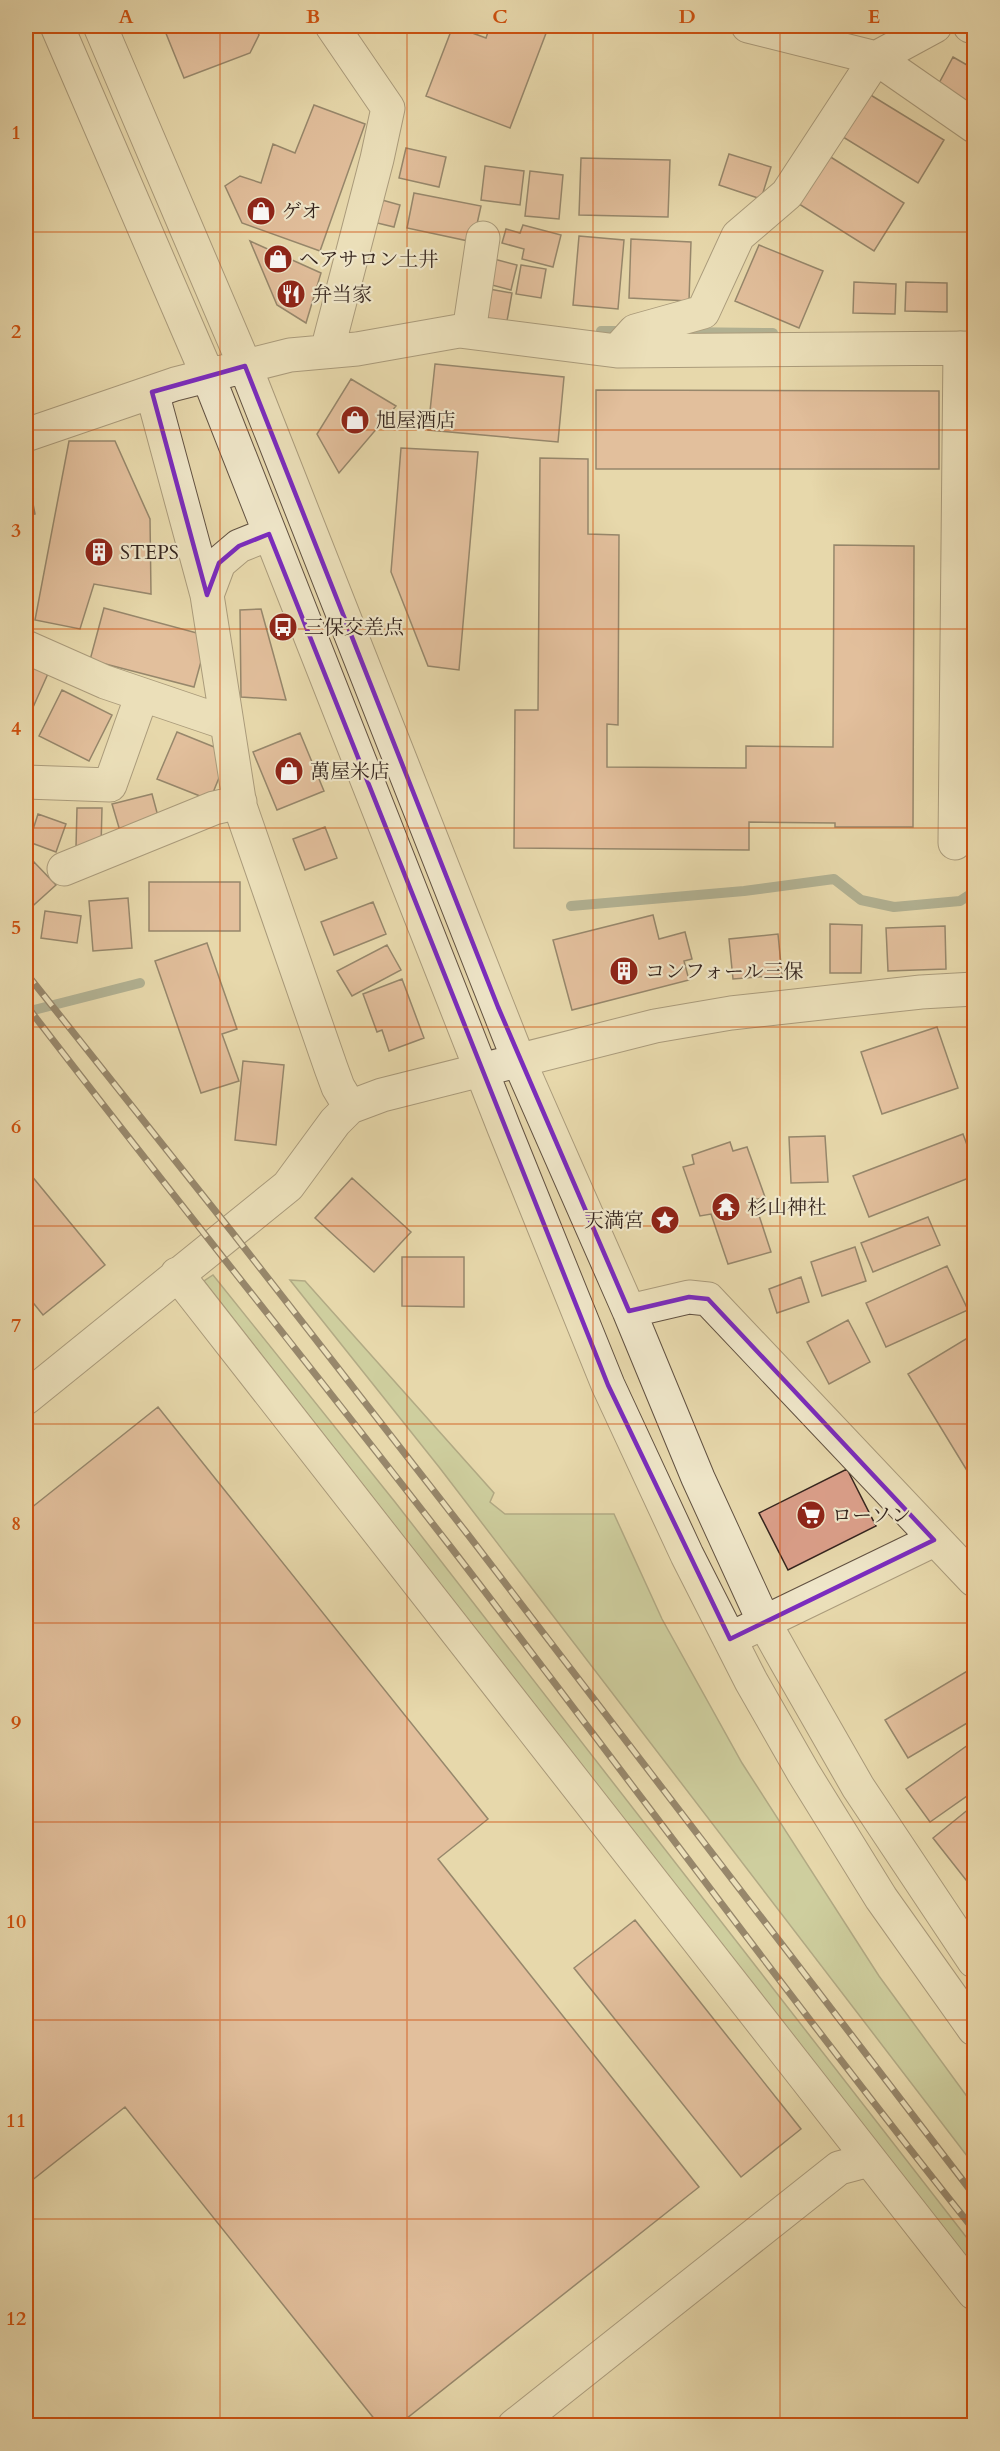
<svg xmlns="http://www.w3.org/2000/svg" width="1000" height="2451" viewBox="0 0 1000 2451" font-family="Cardo,'Noto Serif JP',serif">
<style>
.green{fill:#b0c08e;stroke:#727256;stroke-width:1.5}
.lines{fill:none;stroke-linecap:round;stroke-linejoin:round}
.stream{stroke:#707e72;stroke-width:10}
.building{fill:#db9f8a;stroke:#35251e;stroke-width:1.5}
.minor-casing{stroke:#625242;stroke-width:35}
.minor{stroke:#efe6c9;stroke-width:33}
.rail-casing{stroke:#35251e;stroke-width:7}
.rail{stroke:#efe6c9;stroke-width:4.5;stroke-dasharray:14;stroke-linecap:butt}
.marked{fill:none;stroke:#7b2cbf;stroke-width:4.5;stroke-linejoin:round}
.grid{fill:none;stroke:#cd510f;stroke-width:1.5;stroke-opacity:0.55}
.labels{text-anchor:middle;stroke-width:4.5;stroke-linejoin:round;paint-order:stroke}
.poi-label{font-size:20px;fill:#35251e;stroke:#efe6c9;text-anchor:start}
.neatline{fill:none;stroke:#cd510f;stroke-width:2}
.grid-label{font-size:20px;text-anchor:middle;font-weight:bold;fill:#cd510f}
</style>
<rect width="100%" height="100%" fill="#e7d8ac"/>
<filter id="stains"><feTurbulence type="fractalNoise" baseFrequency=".00333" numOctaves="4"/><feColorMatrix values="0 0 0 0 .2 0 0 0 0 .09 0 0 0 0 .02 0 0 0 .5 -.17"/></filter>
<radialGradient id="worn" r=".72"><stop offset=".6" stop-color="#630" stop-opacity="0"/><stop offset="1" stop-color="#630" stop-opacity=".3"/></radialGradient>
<path class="green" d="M 213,1275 L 395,1502 L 974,2247 L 974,2269 L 204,1281 Z
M 290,1280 L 305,1281 L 494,1493 L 490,1502 L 505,1514 L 614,1514 L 662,1619 L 742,1763 L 879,1976 L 974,2106 L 974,2165 L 439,1467 Z"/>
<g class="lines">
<path class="stream" d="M 601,331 L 626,331
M 678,332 L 773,333
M 571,906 L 744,891 L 834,879 L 861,900 L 894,907 L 960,901 L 974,892
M 26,1012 L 140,983"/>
</g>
<path class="building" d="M 163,26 L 255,26 L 259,35 L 250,53 L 184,78 Z
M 453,26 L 486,38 L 490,26 L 541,26 L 548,28 L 510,128 L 426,96 Z
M 953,57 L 974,69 L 974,107 L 937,87 Z
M 869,94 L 944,140 L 918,183 L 843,137 Z
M 314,105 L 365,124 L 320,251 L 242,223 L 225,186 L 240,176 L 261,183 L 273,144 L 295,153 Z
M 406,148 L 446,157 L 439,187 L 399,178 Z
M 729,154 L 771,167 L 761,199 L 719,185 Z
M 829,156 L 904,203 L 874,251 L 799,204 Z
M 581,158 L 670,160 L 668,217 L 579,215 Z
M 485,166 L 524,171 L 520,205 L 481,200 Z
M 530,171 L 563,175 L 559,219 L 525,216 Z
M 414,193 L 481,206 L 473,242 L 407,228 Z
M 375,198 L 400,205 L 394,227 L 369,221 Z
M 523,225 L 561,235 L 553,267 L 522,259 L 524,249 L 502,243 L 506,229 L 520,233 Z
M 579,236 L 624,240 L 618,309 L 573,305 Z
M 631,239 L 691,242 L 689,301 L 629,298 Z
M 250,241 L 321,273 L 306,323 L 277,305 Z
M 759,245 L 823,271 L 799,328 L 735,301 Z
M 494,259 L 517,265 L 511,290 L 488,284 Z
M 521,265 L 546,269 L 541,298 L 516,294 Z
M 854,282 L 896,284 L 895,314 L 853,313 Z
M 906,282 L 947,283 L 947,312 L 905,311 Z
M 489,289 L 512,293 L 507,321 L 484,318 Z
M 435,364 L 564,377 L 558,442 L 428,430 Z
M 351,379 L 396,406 L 339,473 L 317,434 Z
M 596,390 L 939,391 L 939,469 L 596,469 Z
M 69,441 L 115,441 L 150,519 L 151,594 L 94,584 L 80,629 L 35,620 Z
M 401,448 L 478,452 L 459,670 L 428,666 L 391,572 Z
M 540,458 L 588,459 L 588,534 L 619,535 L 618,725 L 607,724 L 607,767 L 746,768 L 746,746 L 833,747 L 834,545 L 914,546 L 913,827 L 835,827 L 835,823 L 749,822 L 749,850 L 514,848 L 515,710 L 538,710 Z
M 26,468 L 35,514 L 26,516 Z
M 104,608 L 208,636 L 194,687 L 90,660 Z
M 261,609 L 286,700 L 241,697 L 240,610 Z
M 26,656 L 51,667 L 26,723 Z
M 62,690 L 112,715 L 89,761 L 39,736 Z
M 177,732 L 229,753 L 210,800 L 157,779 Z
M 300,733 L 324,791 L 277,810 L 253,752 Z
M 152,794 L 159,820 L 120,831 L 112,804 Z
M 77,808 L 102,808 L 101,848 L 76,847 Z
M 38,814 L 66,824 L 56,852 L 29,842 Z
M 325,827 L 337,858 L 305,870 L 293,839 Z
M 34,862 L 56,885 L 26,912 L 26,871 Z
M 149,882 L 240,882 L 240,931 L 149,931 Z
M 128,898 L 132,948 L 93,951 L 89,901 Z
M 373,902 L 386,934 L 334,955 L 321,922 Z
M 45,911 L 81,916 L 77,943 L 41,938 Z
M 653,915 L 659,939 L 685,932 L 692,959 L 684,961 L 689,980 L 572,1010 L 553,940 Z
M 830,924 L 862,925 L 861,973 L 830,973 Z
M 945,926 L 946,969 L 888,971 L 886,928 Z
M 778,934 L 782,975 L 733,979 L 729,939 Z
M 207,943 L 237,1029 L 222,1034 L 239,1081 L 201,1093 L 155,961 Z
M 387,945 L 401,970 L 352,996 L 337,971 Z
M 402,979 L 424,1038 L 389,1051 L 382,1030 L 377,1032 L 363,994 Z
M 937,1027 L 958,1088 L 882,1114 L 861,1052 Z
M 243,1061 L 284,1065 L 276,1145 L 235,1140 Z
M 963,1134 L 974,1164 L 974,1176 L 869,1217 L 853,1176 Z
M 825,1136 L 828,1182 L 791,1183 L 789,1137 Z
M 730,1142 L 733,1151 L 747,1147 L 765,1197 L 754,1200 L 771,1252 L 728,1264 L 711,1214 L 700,1216 L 683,1167 L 694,1164 L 692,1155 Z
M 26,1169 L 105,1265 L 43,1315 L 26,1294 Z
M 352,1178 L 411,1232 L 374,1272 L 315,1218 Z
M 928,1217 L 940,1245 L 873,1272 L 861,1243 Z
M 855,1247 L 866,1281 L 822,1296 L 811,1262 Z
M 402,1257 L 464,1257 L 464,1307 L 402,1306 Z
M 947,1266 L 968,1310 L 886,1347 L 866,1303 Z
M 801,1277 L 809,1302 L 777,1313 L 769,1289 Z
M 848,1320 L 870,1362 L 829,1384 L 807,1342 Z
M 974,1334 L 974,1482 L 908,1374 Z
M 158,1407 L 488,1819 L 438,1859 L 699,2187 L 397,2426 L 380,2426 L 125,2107 L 26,2185 L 26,1512 Z
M 847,1469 L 876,1526 L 788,1570 L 759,1513 Z
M 974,1667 L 974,1719 L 908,1758 L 885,1720 Z
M 968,1745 L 974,1754 L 974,1791 L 930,1822 L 906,1789 Z
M 970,1808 L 974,1814 L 974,1873 L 966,1880 L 933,1838 Z
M 635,1920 L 801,2129 L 741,2177 L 574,1968 Z"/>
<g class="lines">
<g class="minor-casing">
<path id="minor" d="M 57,26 L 208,376 L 504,1128 L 608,1385 L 687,1555 L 751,1681 L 803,1772 L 881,1898 L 974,2029
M 100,26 L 245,366 L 519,1061 L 629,1311 L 698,1478 L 764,1622 L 787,1663 L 858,1787 L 974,1961
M 748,26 L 876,58 L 974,126
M 970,26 L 974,26
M 469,332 L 483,238
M 327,351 L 377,159 L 388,108 L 332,26
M 617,351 L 635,331 L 703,312 L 738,236 L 787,194 L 876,58 L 935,26
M 152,392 L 207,595
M 26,435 L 175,384 L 290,355 L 357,349 L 459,331 L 617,351 L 974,348
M 269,534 L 239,546 L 219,563 L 207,595 L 240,806 L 331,1068 L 338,1087 L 350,1107
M 26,647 L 105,682 L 226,723
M 26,782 L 110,785 L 142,695
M 955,843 L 960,348
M 64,869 L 214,808 L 240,802
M 177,1274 L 974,2293
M 629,1311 L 689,1297 L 708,1299 L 974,1580
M 26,1398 L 288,1186 L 335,1122 L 350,1107 L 382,1095 L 655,1026 L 731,1013 L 921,992 L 974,989
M 744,1632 L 934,1540
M 514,2426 L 839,2168 L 869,2160"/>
</g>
<use href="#minor" class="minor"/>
<g class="rail-casing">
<path id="rail" d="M 26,973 L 232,1232 L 469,1536 L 974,2195
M 26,1005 C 166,1188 312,1368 453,1550 C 627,1776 796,2007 974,2230"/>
</g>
<use href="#rail" class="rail"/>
</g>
<path d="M0 0H1000V2451H0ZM 245,366 L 498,1007 L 629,1311 L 689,1297 L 708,1299 L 934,1540 L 730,1639 L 608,1385 L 269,534 L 239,546 L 219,563 L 207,595 L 152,392 Z" fill="#e7d8ac" fill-opacity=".55" fill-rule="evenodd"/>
<path class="marked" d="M 245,366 L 498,1007 L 629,1311 L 689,1297 L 708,1299 L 934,1540 L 730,1639 L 608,1385 L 269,534 L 239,546 L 219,563 L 207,595 L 152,392 Z"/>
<path class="grid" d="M 220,26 L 220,2426M 407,26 L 407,2426M 593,26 L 593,2426M 780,26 L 780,2426M 26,232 L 974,232M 26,430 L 974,430M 26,629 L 974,629M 26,828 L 974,828M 26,1027 L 974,1027M 26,1226 L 974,1226M 26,1424 L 974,1424M 26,1623 L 974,1623M 26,1822 L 974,1822M 26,2020 L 974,2020M 26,2219 L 974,2219"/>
<defs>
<g id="shop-disc" transform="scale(1.5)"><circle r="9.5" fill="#8f2418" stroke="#efe6c9"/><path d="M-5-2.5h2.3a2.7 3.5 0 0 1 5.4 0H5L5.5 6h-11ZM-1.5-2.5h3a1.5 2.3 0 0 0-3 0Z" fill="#fff"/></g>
<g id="restaurant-disc" transform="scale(1.5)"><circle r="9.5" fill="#8f2418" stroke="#efe6c9"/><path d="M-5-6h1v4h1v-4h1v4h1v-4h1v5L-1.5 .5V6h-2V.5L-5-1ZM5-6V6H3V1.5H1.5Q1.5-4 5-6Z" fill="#fff"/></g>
<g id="building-disc" transform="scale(1.5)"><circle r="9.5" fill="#8f2418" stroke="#efe6c9"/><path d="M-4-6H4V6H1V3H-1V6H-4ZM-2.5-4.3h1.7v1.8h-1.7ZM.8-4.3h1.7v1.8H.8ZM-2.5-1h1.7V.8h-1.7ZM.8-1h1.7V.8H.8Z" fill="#fff"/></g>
<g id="bus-disc" transform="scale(1.5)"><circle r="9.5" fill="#8f2418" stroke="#efe6c9"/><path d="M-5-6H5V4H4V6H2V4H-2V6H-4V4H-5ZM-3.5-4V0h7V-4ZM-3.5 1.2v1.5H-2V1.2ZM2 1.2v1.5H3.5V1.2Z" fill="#fff"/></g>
<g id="temple-disc" transform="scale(1.5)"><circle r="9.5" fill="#8f2418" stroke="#efe6c9"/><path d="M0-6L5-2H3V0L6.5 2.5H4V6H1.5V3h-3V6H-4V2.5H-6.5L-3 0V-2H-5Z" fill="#fff"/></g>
<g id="sight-disc" transform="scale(1.5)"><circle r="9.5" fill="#8f2418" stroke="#efe6c9"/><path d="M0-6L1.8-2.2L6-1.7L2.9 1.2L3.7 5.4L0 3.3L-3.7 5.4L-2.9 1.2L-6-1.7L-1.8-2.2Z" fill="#fff"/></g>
<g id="supermarket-disc" transform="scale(1.5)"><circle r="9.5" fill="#8f2418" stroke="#efe6c9"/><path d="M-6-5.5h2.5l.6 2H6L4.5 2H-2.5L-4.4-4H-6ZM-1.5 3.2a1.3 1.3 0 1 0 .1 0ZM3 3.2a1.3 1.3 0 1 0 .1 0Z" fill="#fff"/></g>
</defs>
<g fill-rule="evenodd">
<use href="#shop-disc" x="261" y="211"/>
<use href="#shop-disc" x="278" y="259"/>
<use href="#restaurant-disc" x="291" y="294"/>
<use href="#shop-disc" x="355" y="420"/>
<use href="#building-disc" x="99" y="552"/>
<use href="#bus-disc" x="283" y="627"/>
<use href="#shop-disc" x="289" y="771"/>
<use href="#building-disc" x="624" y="971"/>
<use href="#temple-disc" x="726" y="1207"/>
<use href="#sight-disc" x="665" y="1220"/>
<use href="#supermarket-disc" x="811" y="1515"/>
</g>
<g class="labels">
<g class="poi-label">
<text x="282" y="218">ゲオ</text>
<text x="299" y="266">ヘアサロン土井</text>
<text x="312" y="301">弁当家</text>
<text x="376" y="427">旭屋酒店</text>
<text x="120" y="559">STEPS</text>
<text x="304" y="634">三保交差点</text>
<text x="310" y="778">萬屋米店</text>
<text x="645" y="978">コンフォール三保</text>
<text x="747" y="1214">杉山神社</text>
<text x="644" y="1227" text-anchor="end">天満宮</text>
<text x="832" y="1522">ローソン</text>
</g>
</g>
<rect width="1000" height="2451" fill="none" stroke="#e7d8ac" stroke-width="66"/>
<rect x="33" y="33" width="934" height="2385" class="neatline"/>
<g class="grid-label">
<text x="126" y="23">A</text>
<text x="313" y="23">B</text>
<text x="500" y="23">C</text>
<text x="687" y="23">D</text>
<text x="874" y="23">E</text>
<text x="16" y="139">1</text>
<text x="16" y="338">2</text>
<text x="16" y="537">3</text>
<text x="16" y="735">4</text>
<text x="16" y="934">5</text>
<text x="16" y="1133">6</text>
<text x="16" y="1332">7</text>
<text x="16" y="1530">8</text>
<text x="16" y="1729">9</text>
<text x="16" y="1928">10</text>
<text x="16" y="2127">11</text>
<text x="16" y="2325">12</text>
</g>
<rect width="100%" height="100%" filter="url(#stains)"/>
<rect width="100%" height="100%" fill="url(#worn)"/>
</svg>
